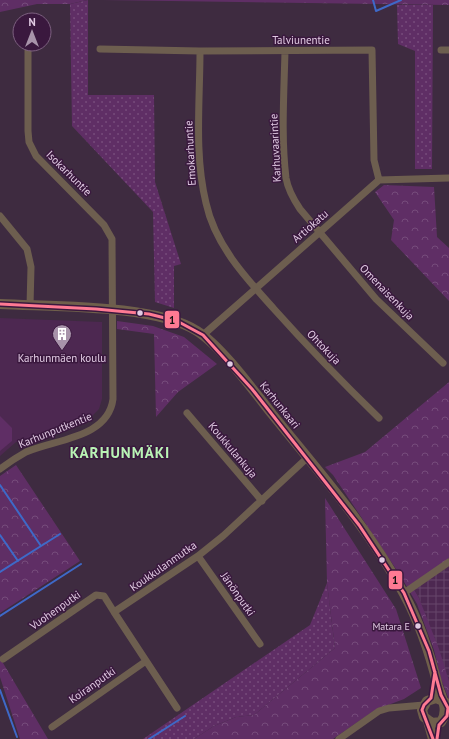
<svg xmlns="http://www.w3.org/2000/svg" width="449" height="739" viewBox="0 0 449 739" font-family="'PT Sans',sans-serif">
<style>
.built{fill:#4d2851}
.industrial{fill:url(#industrial-grid)}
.grass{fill:url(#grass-dots)}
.forest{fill:url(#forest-crowns)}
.garden{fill:#5f2e65}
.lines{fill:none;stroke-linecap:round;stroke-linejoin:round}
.stream{stroke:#3e69c8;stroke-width:2}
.street{stroke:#6d5e4f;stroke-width:7}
.secondary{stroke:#6f5f4b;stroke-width:10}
.bus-1-casing{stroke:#3a183e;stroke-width:6}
.bus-1{stroke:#fe7a93;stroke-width:3}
.bus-dot{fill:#e1cbe3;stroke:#3a183e;stroke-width:1.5}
.labels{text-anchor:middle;stroke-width:3;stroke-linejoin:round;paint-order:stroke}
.bus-label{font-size:10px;fill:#e1cbe3;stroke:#3a183e;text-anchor:end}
.street-label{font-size:11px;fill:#e1cbe3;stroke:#3a183e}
.poi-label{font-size:11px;fill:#e1cbe3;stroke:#3a183e}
.district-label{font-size:15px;font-weight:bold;letter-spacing:1px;fill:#b9f2b5;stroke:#3a183e}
.line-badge{stroke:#3a183e;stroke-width:1.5}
.pale-badge-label{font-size:11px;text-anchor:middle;font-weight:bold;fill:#111}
</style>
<defs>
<pattern id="industrial-grid" width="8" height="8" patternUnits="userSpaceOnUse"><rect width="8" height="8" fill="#4d2851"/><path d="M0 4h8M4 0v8" fill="none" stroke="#66466a"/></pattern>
<pattern id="grass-dots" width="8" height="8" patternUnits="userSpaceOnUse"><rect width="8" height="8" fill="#5f2e65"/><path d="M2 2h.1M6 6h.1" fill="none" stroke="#764b7b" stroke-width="1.8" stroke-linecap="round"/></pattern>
<pattern id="forest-crowns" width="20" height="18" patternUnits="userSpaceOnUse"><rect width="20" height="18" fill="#5f2e65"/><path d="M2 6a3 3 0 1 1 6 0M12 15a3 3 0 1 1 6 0" fill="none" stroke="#764b7b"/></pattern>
</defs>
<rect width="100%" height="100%" fill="#3e2b40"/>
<path class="built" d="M 0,318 L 102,322 L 102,399 L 99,409 L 87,421 L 16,442 L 0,456 Z"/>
<path class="industrial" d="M 449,558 L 449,681 L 419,598 L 412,585 Z"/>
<path class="grass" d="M 88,0 L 88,95 L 154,95 L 155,182 L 181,264 L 174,266 L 174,308 L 155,302 L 153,212 L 72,126 L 70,4 Z
M 397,5 L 433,5 L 432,169 L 415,169 L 415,51 L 398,44 Z
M 327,583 L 335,648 L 254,715 L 236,717 L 214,726 L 194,739 L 143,739 L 310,625 Z"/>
<path class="forest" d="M 0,0 L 87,0 L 70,4 L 37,4 L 0,12 Z
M 103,0 L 449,0 L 449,5 Z
M 384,185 L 434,187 L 437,237 L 449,248 L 449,301 L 391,240 L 394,220 L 375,192 Z
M 117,321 L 153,326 L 184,337 L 217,364 L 178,392 L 156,417 L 154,334 L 117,329 Z
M 449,382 L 449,558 L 412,586 L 419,598 L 439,649 L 449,681 L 449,700 L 441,679 L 434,650 L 417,604 L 400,575 L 333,475 L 325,467 L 365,452 Z
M 16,465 L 80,561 L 0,613 L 0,476 Z
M 325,498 L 396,609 L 421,688 L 404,699 L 375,710 L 333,739 L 194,739 L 214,726 L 236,717 L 254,715 L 335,648 L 327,583 Z
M 0,658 L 48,739 L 20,739 L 0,677 Z"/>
<path class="garden" d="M 0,416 L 12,428 L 12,441 L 0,451 Z"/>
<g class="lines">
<path class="stream" d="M 373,0 L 376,11 L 401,0
M 0,485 L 41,546
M 0,535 L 18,561
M 0,572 L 60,534
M 0,616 L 81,564
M 0,690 L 17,737
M 149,739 L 185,716"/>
<path class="street" d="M 100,49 L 200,51 L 372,50 L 374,160 L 379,180
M 441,50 L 449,50
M 200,51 C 200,101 194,154 206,203 C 215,245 246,278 274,309 C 308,347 343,383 379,418
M 285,51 C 284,93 281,138 286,178 C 288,190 294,200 300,209 L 376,299 L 443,363
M 0,216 L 27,249 L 31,267 L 30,306
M 203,335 L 379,180 L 449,178
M 187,413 L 262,501
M 0,469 C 8,463 17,457 26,452 C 56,439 108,438 113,399 L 112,239 L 104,225 L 36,156 L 29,142 L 28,131 L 28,44
M 198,556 L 260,644
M 404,593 L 449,562
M 3,659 L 96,595 L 104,596 L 114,612
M 177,708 L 114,612 L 198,556 L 223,536 L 307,458
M 52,727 L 146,661
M 339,739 L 379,711 L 389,708 L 424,705"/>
<path class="secondary" d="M 0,304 C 52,307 154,304 197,331 C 221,346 253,390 272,414 C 318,471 369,528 404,594 C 420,623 430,654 438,686 C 442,698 449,711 441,722 L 432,723 L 424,717 L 422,710 L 427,701 L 436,698 L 445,702
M 428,721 L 433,739"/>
<g class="bus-1-casing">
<path id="bus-1" d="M 0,304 L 96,309 L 149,314 L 177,321 L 203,335 L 252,389 L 359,525 L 404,593 L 429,651 L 441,695 L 448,708 L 447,716 L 439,725 L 437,739
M 433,739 L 422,710 L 424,705 L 431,698 L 435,672"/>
</g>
<use href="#bus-1" class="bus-1"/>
</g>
<defs>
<g id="building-pin" transform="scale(1)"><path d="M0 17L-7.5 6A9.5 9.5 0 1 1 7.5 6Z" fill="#a893aa" stroke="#3a183e"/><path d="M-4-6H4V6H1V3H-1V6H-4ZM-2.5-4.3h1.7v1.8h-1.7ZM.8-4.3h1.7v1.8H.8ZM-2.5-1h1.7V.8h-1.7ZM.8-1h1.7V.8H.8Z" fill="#fff"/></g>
</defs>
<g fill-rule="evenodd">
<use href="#building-pin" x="62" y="334"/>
</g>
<g class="bus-dot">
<circle cx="140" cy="313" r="3.5"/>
<circle cx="230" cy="364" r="3.5"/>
<circle cx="382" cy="560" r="3.5"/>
<circle cx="418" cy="626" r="3.5"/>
</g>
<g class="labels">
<g class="bus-label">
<text x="410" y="630">Matara E</text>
</g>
<g class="street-label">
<text x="301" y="44">Talviunentie</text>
<text transform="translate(275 148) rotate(-93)" y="4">Karhuvaarintie</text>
<text transform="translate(190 153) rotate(-93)" y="4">Emokarhuntie</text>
<text transform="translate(69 173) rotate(45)" y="4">Isokarhuntie</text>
<text transform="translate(310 226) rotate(-41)" y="4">Artiokatu</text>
<text transform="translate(387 292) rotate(46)" y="4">Omenaisenkuja</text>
<text transform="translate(324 347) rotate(46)" y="4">Ohtokuja</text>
<text transform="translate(280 405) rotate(51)" y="4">Karhunkaari</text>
<text transform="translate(55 430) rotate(-22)" y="4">Karhunputkentie</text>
<text transform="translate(233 450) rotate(50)" y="4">Koukkulankuja</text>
<text transform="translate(163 566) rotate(-35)" y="4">Koukkulanmutka</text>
<text transform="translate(238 594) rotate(55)" y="4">Jänönputki</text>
<text transform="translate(55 610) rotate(-35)" y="4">Vuohenputki</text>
<text transform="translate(92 685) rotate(-35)" y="4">Koiranputki</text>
</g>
<g class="poi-label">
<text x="62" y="362">Karhunmäen koulu</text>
</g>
<g class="district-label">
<text x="120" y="458">KARHUNMÄKI</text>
</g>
</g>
<g class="line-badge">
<rect x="164" y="310" width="16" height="19" rx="4" fill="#fe7a93"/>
<rect x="388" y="570" width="15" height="20" rx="4" fill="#fe7a93"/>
</g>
<g class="pale-badge-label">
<text x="172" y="324">1</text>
<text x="395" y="584">1</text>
</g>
<g transform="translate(32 32)"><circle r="19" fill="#3a183e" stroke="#7d6080"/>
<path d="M0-3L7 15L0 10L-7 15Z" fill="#a893aa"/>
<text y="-6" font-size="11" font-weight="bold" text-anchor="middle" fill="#e1cbe3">N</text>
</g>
</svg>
